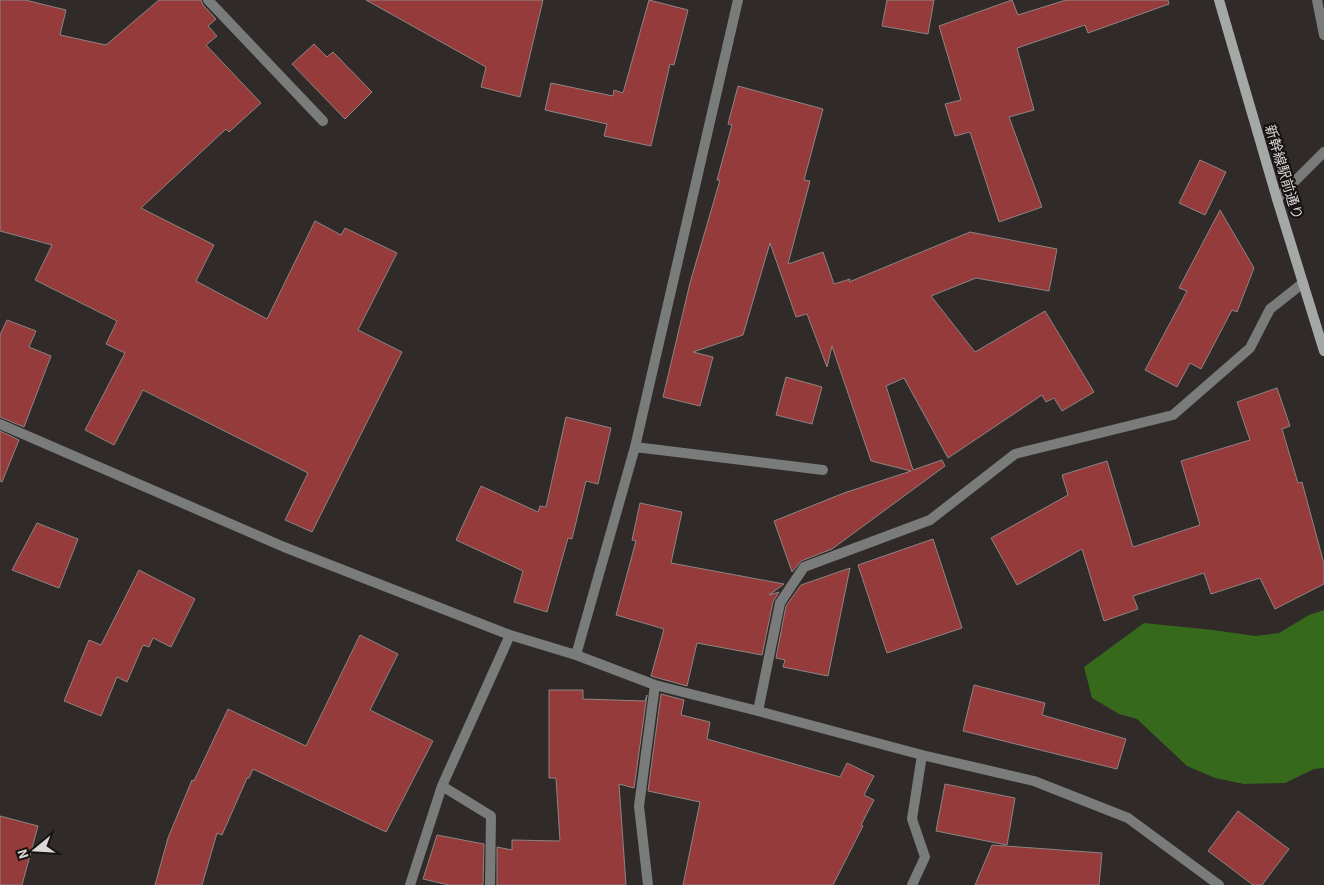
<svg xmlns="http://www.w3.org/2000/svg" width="1324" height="885" viewBox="0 0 1324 885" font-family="'Source Sans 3','Noto Sans JP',sans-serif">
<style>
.forest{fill:#36691b}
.building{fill:#963b3b;stroke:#8c8584}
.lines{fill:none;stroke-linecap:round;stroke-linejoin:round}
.street{stroke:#797c7a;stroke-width:10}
.secondary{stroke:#a4a9a7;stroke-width:10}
.labels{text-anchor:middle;stroke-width:4.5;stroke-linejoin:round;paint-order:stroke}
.street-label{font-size:14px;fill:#dcd8d7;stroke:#161312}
</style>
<rect width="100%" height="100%" fill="#302a28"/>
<path class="forest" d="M 1324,610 L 1324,768 L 1314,769 L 1285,783 L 1244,784 L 1215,778 L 1187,766 L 1137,719 L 1119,714 L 1092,698 L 1084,667 L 1144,623 L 1213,630 L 1255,636 L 1279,633 L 1309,615 Z"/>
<path class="building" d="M 0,0 L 25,0 L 66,10 L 60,35 L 106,45 L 159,0 L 201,0 L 203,5 L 216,19 L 208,26 L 217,36 L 206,45 L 261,103 L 229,132 L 226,129 L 141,208 L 214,245 L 196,281 L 267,319 L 315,221 L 341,235 L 345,228 L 397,253 L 358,330 L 402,352 L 312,532 L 285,520 L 308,473 L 143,390 L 114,445 L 85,430 L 125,353 L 106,344 L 117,321 L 35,280 L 52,245 L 0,231 Z
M 366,0 L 543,0 L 520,97 L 481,87 L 486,67 Z
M 649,0 L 688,10 L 674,65 L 670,64 L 651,146 L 604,136 L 607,124 L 545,110 L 551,83 L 613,96 L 614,90 L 623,93 Z
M 887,0 L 934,0 L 928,34 L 882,26 Z
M 1012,0 L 1018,15 L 1066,0 L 1168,0 L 1169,4 L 1088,33 L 1085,25 L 1017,48 L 1034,110 L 1009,117 L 1042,207 L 999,222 L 970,132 L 955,136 L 945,104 L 961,100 L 939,26 Z
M 314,44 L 327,57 L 333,52 L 372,92 L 345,119 L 292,64 Z
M 738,86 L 823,109 L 804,180 L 810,181 L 788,264 L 823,252 L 834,284 L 850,279 L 849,282 L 970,232 L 1057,249 L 1049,291 L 976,278 L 931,296 L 975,352 L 1045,311 L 1094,392 L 1062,411 L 1054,398 L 1046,402 L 1042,395 L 948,458 L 904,378 L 886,386 L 913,470 L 942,460 L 945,466 L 832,549 L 801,561 L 792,572 L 774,521 L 844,493 L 911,471 L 871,461 L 832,346 L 827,367 L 807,314 L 796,317 L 770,243 L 743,335 L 693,352 L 713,357 L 700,406 L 663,397 L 690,283 L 720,180 L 717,180 L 732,125 L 728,124 Z
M 1200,160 L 1226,172 L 1205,215 L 1179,203 Z
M 1220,210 L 1254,268 L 1237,312 L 1232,310 L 1201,369 L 1190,363 L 1177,387 L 1145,370 L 1187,291 L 1179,288 Z
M 7,320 L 36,331 L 29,347 L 51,356 L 24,427 L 0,417 L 0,335 Z
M 786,377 L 822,387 L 812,424 L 776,415 Z
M 1277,388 L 1290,426 L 1282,429 L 1298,483 L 1302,482 L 1324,564 L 1324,584 L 1275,609 L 1260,578 L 1211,594 L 1204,573 L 1133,596 L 1138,609 L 1104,621 L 1082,549 L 1017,585 L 991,538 L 1068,495 L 1062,475 L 1107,461 L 1133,547 L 1200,525 L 1181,461 L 1250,440 L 1237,402 Z
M 566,417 L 611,428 L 598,484 L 586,481 L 572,539 L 568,538 L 547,612 L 514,602 L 523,571 L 456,540 L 481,486 L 538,512 L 540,506 L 546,507 Z
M 0,431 L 19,440 L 2,482 L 0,481 Z
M 640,503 L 682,512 L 671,563 L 784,584 L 769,595 L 779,592 L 773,602 L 762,655 L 697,643 L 687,686 L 651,676 L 664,629 L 616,615 L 636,541 L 632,540 Z
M 37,523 L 78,539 L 59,588 L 12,570 Z
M 933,539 L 962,628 L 887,653 L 858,565 Z
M 850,568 L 828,676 L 783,667 L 785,660 L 776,658 L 786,606 L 801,585 Z
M 139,570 L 195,599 L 171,647 L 153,638 L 149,647 L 143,645 L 127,682 L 117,677 L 101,716 L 64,701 L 89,640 L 101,645 Z
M 360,635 L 398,654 L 370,710 L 433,741 L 386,832 L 253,769 L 249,778 L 247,778 L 222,835 L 217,833 L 202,885 L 155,885 L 168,838 L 192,780 L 194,781 L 228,709 L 306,746 Z
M 974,685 L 1045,703 L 1042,715 L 1126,739 L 1117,769 L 963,731 Z
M 549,690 L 583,690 L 583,699 L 645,701 L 647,695 L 634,788 L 619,784 L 626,885 L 497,885 L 497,847 L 512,850 L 512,840 L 560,841 L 556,778 L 549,778 Z
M 661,694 L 684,700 L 681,715 L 710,722 L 707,739 L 840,777 L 847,763 L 874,776 L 864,795 L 874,800 L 861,825 L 863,826 L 833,885 L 683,885 L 700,802 L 648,791 Z
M 945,784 L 1015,798 L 1007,845 L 936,831 Z
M 1238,811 L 1289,849 L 1262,885 L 1253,885 L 1208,851 Z
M 0,816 L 38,826 L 22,885 L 0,885 Z
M 437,835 L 484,844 L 483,885 L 449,885 L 423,879 Z
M 992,845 L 1102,853 L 1099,885 L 975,885 Z"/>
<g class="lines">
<path class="street" d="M 208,0 L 323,121
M 1317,0 L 1324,35
M 1277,199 L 1324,152
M 0,424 L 284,547 L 510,635 L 576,655 L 655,685 L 758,711 L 922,755 L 1034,781 L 1128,818 L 1219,885
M 635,447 L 823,470
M 576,655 L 635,447 L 738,0
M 758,711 L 780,603 L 804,567 L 930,520 L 1015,454 L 1173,415 L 1250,348 L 1270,309 L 1303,283
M 442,786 L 491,816 L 490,885
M 410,885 L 442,786 L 510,635
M 648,885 L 639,806 L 655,685
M 912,885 L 925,857 L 912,819 L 922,755"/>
<path class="secondary" d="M 1219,0 L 1277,199 L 1324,351"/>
</g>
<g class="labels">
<g class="street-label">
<text transform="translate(1284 172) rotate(73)" y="5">新幹線駅前通り</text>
</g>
</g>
<g transform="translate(35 850) rotate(252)" stroke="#161312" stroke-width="4" paint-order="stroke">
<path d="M0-4L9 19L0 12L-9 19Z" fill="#dcd8d7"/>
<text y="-8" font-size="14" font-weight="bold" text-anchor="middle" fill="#dcd8d7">N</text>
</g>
</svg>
